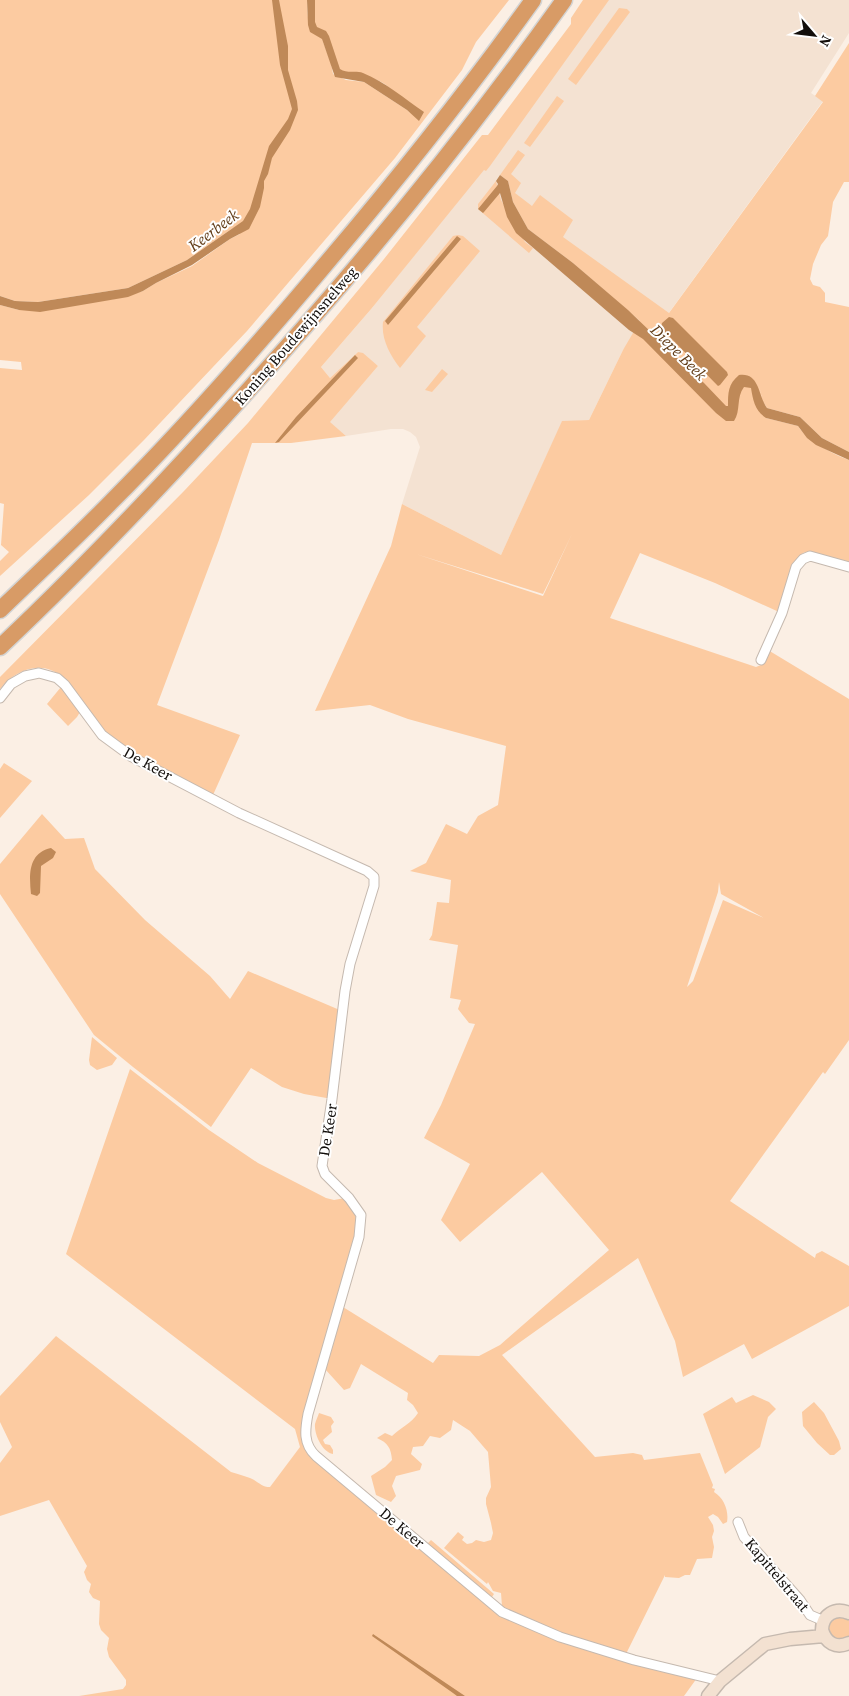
<svg xmlns="http://www.w3.org/2000/svg" width="849" height="1696" viewBox="0 0 849 1696" font-family="'Source Serif 4',serif">
<style>
.built{fill:#f4e2d2}
.green{fill:#fccba1;fill-rule:evenodd}
.water{fill:#bf8958}
.lines{fill:none;stroke-linecap:round;stroke-linejoin:round}
.street-casing{stroke:#c5b9af;stroke-width:11}
.secondary-casing{stroke:#c5b9af;stroke-width:15}
.highway-casing{stroke:#d4d4d3;stroke-width:19}
.street{stroke:#fff;stroke-width:9}
.secondary{stroke:#f3e1d1;stroke-width:12}
.highway{stroke:#d89b66;stroke-width:16}
.labels{text-anchor:middle;stroke-width:4;stroke-linejoin:round;paint-order:stroke}
.street-label{font-size:15px;fill:#120e0b;stroke:#fff}
.water-label{font-size:16px;font-style:italic;fill:#613b16;stroke:#fff}
</style>
<rect width="100%" height="100%" fill="#fbefe4"/>
<path class="built" d="M 603,0 L 849,0 L 849,33 L 811,93 L 823,101 L 668,314 L 623,350 L 589,420 L 562,422 L 501,555 L 402,504 L 420,447 L 416,437 L 410,432 L 403,429 L 391,429 L 346,436 L 329,422 L 378,366 L 358,352 L 330,378 L 321,367 L 372,308 L 465,192 Z"/>
<path class="green" d="M 0,0 L 307,0 C 308,15 306,32 322,38 L 316,35 L 308,0 L 509,0 L 476,42 L 462,70 L 395,158 L 247,331 L 144,440 L 89,495 L 0,576 L 0,561 L 9,552 L 1,545 L 4,504 L 0,503 L 0,368 L 22,370 L 21,362 L 0,360 L 0,305 L 19,310 L 114,299 L 143,291 L 156,283 L 192,266 L 230,239 L 240,234 L 233,228 L 187,260 L 128,288 L 38,302 L 15,301 L 0,296 ZM 322,39 L 331,58 L 347,78 C 354,78 364,76 371,78 C 390,82 401,101 411,115 L 407,110 L 364,82 L 346,80 L 333,74 L 331,63 Z
M 583,0 L 609,0 L 490,166 L 486,171 L 484,170 L 372,308 L 321,367 L 330,378 L 358,352 L 363,353 L 378,366 L 330,422 L 346,436 L 291,443 L 252,443 L 219,540 L 157,705 L 240,735 L 213,795 L 131,752 L 112,738 L 101,728 L 62,677 C 42,659 15,670 0,689 L 0,677 L 184,491 L 248,423 L 384,259 L 482,135 L 488,135 L 571,24 L 571,18 Z
M 619,8 L 627,9 L 630,12 L 576,85 L 568,79 Z
M 849,43 L 849,182 L 844,182 L 833,202 L 828,236 L 821,245 L 813,264 L 810,279 L 813,285 L 820,287 L 825,293 L 825,302 L 849,307 L 849,452 L 822,438 L 800,417 L 767,408 L 762,400 L 759,385 L 766,418 L 798,426 C 807,441 833,454 849,460 L 849,564 L 810,551 L 803,553 L 798,558 L 779,612 L 715,583 L 640,553 L 610,618 L 756,667 L 761,665 L 768,650 L 849,699 L 849,1040 L 825,1074 L 823,1072 L 730,1201 L 815,1258 L 816,1254 L 822,1251 L 849,1266 L 849,1306 L 752,1359 L 744,1344 L 683,1377 L 675,1341 L 638,1258 L 502,1355 L 595,1457 L 633,1453 L 642,1455 L 644,1460 L 700,1453 L 713,1485 L 712,1488 L 715,1489 L 714,1492 C 724,1498 729,1511 727,1522 L 723,1524 L 718,1517 L 713,1514 L 708,1517 L 713,1525 L 714,1531 L 712,1537 L 714,1547 L 712,1558 L 697,1559 L 690,1575 L 685,1575 L 679,1578 L 665,1577 L 665,1575 L 626,1654 L 697,1678 L 684,1696 L 79,1696 L 123,1689 L 126,1685 L 126,1680 L 109,1657 L 107,1649 L 109,1638 L 101,1630 L 99,1624 L 100,1601 L 93,1598 L 89,1592 L 91,1584 L 87,1580 L 84,1572 L 87,1566 L 49,1500 L 0,1516 L 0,1463 L 12,1447 L 0,1422 L 0,1396 L 56,1336 L 231,1472 C 238,1474 244,1476 250,1478 C 258,1481 261,1487 270,1487 L 300,1447 L 295,1429 L 66,1254 L 130,1069 L 209,1130 L 258,1163 L 326,1198 L 334,1200 L 345,1198 C 357,1212 357,1218 357,1235 L 302,1431 L 304,1447 L 313,1458 L 506,1619 L 502,1606 L 501,1593 L 493,1591 L 488,1582 L 487,1584 L 444,1548 L 458,1532 L 464,1537 L 462,1540 L 467,1544 L 472,1543 L 476,1540 L 484,1542 L 491,1540 L 493,1533 L 491,1523 L 486,1504 L 486,1498 L 491,1487 L 488,1452 L 470,1431 L 453,1420 L 451,1430 L 440,1438 L 430,1436 L 423,1446 L 413,1447 L 411,1454 L 422,1464 L 420,1470 L 396,1476 L 392,1486 L 396,1496 L 391,1502 L 376,1495 L 371,1476 L 385,1467 L 392,1460 C 391,1448 388,1443 377,1438 L 385,1433 L 392,1436 C 401,1427 411,1424 418,1413 L 413,1405 L 407,1400 L 408,1393 L 361,1364 L 350,1388 L 344,1390 L 325,1369 L 343,1307 L 433,1363 L 439,1355 L 479,1356 L 500,1345 L 609,1250 L 542,1172 L 460,1242 L 441,1220 L 470,1164 L 424,1138 L 441,1105 L 475,1024 L 469,1023 L 458,1009 L 461,1000 L 450,998 L 458,945 L 429,940 L 432,935 L 437,902 L 449,903 L 451,880 L 410,871 L 426,863 L 446,824 L 467,834 L 478,816 L 498,805 L 506,746 L 408,719 L 370,705 L 315,711 L 391,546 L 402,504 L 501,555 L 562,421 L 589,420 L 623,350 L 640,321 L 573,263 L 528,229 L 513,202 L 508,181 L 500,175 L 518,150 L 525,155 L 511,174 L 521,183 L 515,193 L 532,206 L 540,195 L 573,220 L 563,237 L 669,313 L 823,102 L 815,96 ZM 572,534 L 543,596 L 416,554 L 543,594 ZM 719,882 L 721,894 L 764,918 L 723,900 L 693,981 L 687,987 L 718,892 Z
M 557,96 L 564,101 L 530,147 L 524,143 Z
M 496,181 L 501,200 L 525,242 L 533,248 L 529,253 L 478,209 L 478,204 Z
M 458,235 L 463,236 L 480,251 L 417,327 L 426,336 L 400,368 C 390,355 381,339 383,322 L 453,236 Z
M 442,369 L 448,374 L 432,392 L 425,390 Z
M 61,687 L 80,712 L 77,717 L 68,726 L 47,704 Z
M 4,763 L 32,781 L 0,818 L 0,769 Z
M 42,814 L 65,839 L 84,838 L 95,869 L 145,920 L 210,976 L 230,999 L 248,971 L 342,1011 L 332,1099 L 304,1094 L 282,1087 L 251,1068 L 211,1127 L 133,1067 L 94,1035 L 0,894 L 0,864 Z
M 92,1037 L 117,1058 L 112,1065 L 97,1070 L 90,1065 L 89,1060 Z
M 753,1395 L 769,1402 L 776,1409 L 768,1417 L 760,1447 L 725,1474 L 703,1414 L 732,1397 L 736,1403 Z
M 814,1402 L 824,1413 L 839,1441 L 841,1449 L 834,1455 L 830,1455 L 817,1443 L 803,1426 L 802,1412 Z
M 319,1413 L 331,1417 L 334,1422 L 331,1426 L 332,1432 L 323,1440 L 325,1444 L 330,1445 L 333,1450 L 333,1454 C 322,1452 314,1434 315,1424 C 316,1420 318,1416 319,1413 Z
M 431,1540 L 494,1594 L 492,1597 L 427,1544 Z
M 836,1616 L 849,1617 L 849,1639 L 845,1641 L 832,1638 C 827,1628 827,1623 836,1616 Z"/>
<path class="water" d="M 272,0 L 279,0 L 288,46 L 288,70 L 297,101 L 298,110 L 290,130 L 272,158 L 268,174 L 264,181 L 264,188 L 260,207 L 249,229 L 230,239 L 192,265 L 156,283 L 143,291 L 128,297 L 40,312 L 19,310 L 0,305 L 0,296 L 15,301 L 38,302 L 128,288 L 187,260 L 243,221 L 250,209 L 269,146 L 288,119 L 292,109 L 280,65 Z
M 307,0 L 315,0 L 315,22 L 317,27 L 326,31 L 329,36 L 340,69 C 347,74 356,70 363,73 C 385,82 405,99 424,112 L 419,121 L 407,110 L 364,82 L 335,77 L 322,39 L 310,32 L 308,25 Z
M 500,175 L 508,181 L 513,202 L 528,229 L 573,263 L 628,310 L 704,383 L 726,406 L 728,406 C 728,393 728,384 739,375 C 760,372 758,396 767,408 L 800,417 L 822,438 L 849,452 L 849,460 L 816,445 L 807,438 L 798,426 L 766,418 C 755,411 753,400 751,388 L 744,387 C 736,397 741,411 734,421 L 726,421 L 716,413 L 643,339 L 629,330 L 516,233 L 507,217 L 500,193 L 484,212 L 483,213 L 478,209 L 497,186 L 498,184 L 496,181 Z
M 457,236 L 461,239 L 388,325 L 385,321 Z
M 669,317 L 673,318 L 727,372 L 728,375 L 720,385 L 718,386 L 661,328 L 662,323 Z
M 355,355 L 358,358 L 279,442 L 275,443 L 296,417 Z
M 51,848 L 56,852 L 53,858 L 41,866 L 40,893 L 37,896 L 31,894 C 29,875 28,853 51,848 Z
M 373,1634 L 465,1696 L 457,1696 L 453,1693 L 372,1636 Z"/>
<g class="lines">
<g class="street-casing">
<path id="street" d="M 761,660 L 782,613 L 796,567 L 803,559 L 810,556 L 849,567
M 0,698 L 11,684 L 25,676 L 39,673 L 57,678 L 65,685 L 102,735 L 132,757 L 239,813 L 367,871 L 374,877 L 374,886 L 350,964 L 345,991 L 332,1099 L 322,1166 L 325,1174 L 349,1198 L 361,1215 L 359,1237 L 308,1414 C 305,1430 303,1444 316,1456 L 502,1612 L 560,1637 L 634,1660 L 720,1681
M 738,1522 L 744,1537 L 800,1600 L 810,1615 L 824,1621"/>
</g>
<g class="secondary-casing">
<path id="secondary" d="M 849,1613 C 835,1607 822,1615 822,1630 C 826,1643 836,1649 849,1643
M 708,1696 L 720,1681 L 765,1644 L 790,1639 L 824,1636"/>
</g>
<g class="highway-casing">
<path id="highway" d="M 0,610 C 37,574 75,539 111,502 C 186,427 256,347 324,266 C 397,180 467,92 533,0
M 0,647 C 88,564 171,476 252,386 C 363,263 468,135 564,0"/>
</g>
<use href="#street" class="street"/>
<use href="#secondary" class="secondary"/>
<use href="#highway" class="highway"/>
</g>
<g class="labels">
<g class="street-label">
<text transform="translate(296 336) rotate(-49)" y="5">Koning Boudewijnsnelweg</text>
<text transform="translate(148 764) rotate(29)" y="5">De Keer</text>
<text transform="translate(328 1130) rotate(-81)" y="5">De Keer</text>
<text transform="translate(402 1528) rotate(40)" y="5">De Keer</text>
<text transform="translate(777 1575) rotate(50)" y="5">Kapittelstraat</text>
</g>
<g class="water-label">
<text transform="translate(213 230) rotate(-37)" y="6">Keerbeek</text>
<text transform="translate(679 352) rotate(45)" y="6">Diepe Beek</text>
</g>
</g>
<g transform="translate(814 35) rotate(118)" stroke="#ffffff" stroke-width="4" paint-order="stroke">
<path d="M0-4L9 19L0 12L-9 19Z" fill="#120e0b"/>
<text y="-8" font-size="14" font-weight="bold" text-anchor="middle" fill="#120e0b">N</text>
</g>
</svg>
